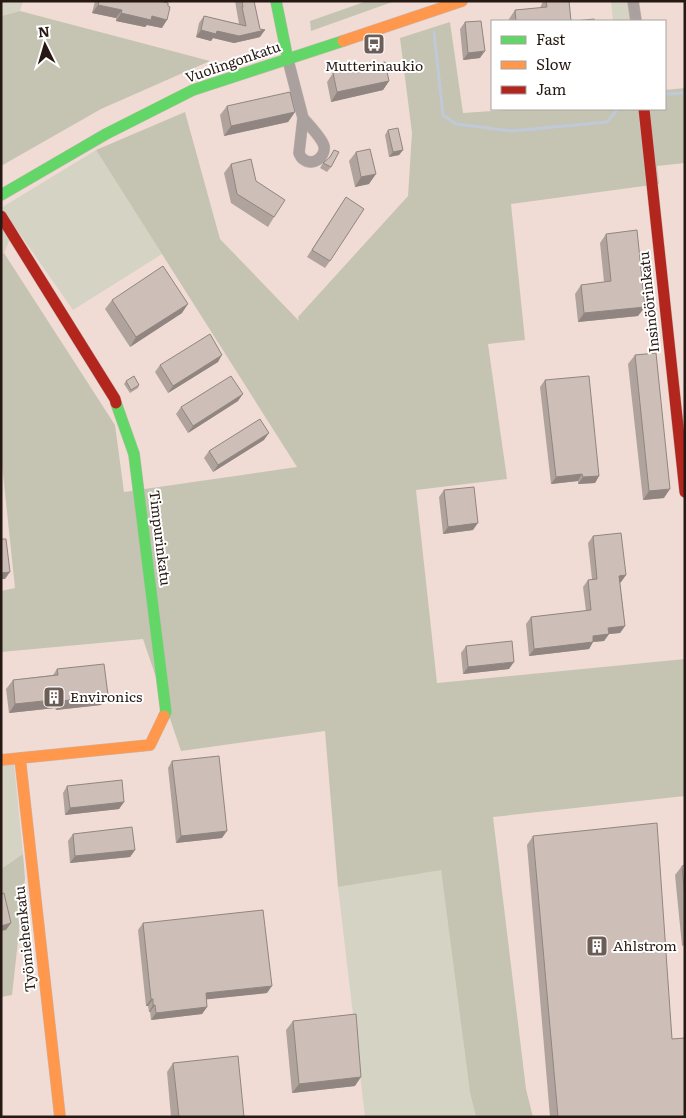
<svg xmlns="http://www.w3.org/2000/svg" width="686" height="1118" viewBox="0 0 686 1118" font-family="Literata,serif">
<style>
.green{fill:#d5d3c4}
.forest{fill:#c5c4b2}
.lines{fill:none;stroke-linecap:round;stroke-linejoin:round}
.stream{stroke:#bfc9d7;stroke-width:3}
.street-casing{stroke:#c9bab4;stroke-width:12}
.fast-casing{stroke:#c9bab4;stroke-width:12}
.slow-casing{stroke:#c9bab4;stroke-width:12}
.jam-casing{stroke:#c9bab4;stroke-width:12}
.street{stroke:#aaa09e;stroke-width:11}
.fast{stroke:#63d668;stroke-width:11}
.slow{stroke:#ff974d;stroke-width:11}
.jam{stroke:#b3261e;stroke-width:11}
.wall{fill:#b0a39d}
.shaded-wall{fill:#908580}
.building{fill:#cdbeb7;stroke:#908580}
.labels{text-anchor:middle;stroke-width:4;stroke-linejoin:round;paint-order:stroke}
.street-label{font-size:14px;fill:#261913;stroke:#fff}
.poi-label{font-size:14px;fill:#261913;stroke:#fff;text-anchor:start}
</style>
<rect width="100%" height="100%" fill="#f0dcd4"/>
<path class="green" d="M 1,1 L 23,1 L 20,11 L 1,16 Z
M 611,1 L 638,1 L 640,21 L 613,21 Z
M 96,150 L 162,254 L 73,310 L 15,227 L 4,253 L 1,255 L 1,208 Z
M 14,764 L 23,854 L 1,869 L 1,766 Z
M 441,869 L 470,1093 L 476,1117 L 365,1117 L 338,887 Z"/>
<path class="forest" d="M 367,1 L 395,1 L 311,31 L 310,21 Z
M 20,11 L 210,61 L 101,109 L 1,166 L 1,16 Z
M 450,22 L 463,113 L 520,109 L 665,109 L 665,90 L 685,88 L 685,163 L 657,166 L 659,184 L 511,204 L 525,340 L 488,344 L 507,479 L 416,490 L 437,683 L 685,659 L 685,796 L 493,817 L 526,1089 L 533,1117 L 476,1117 L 470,1093 L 441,870 L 338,887 L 325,731 L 181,751 L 143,639 L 1,652 L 1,591 L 15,588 L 1,455 L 1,255 L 4,253 L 115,425 L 124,492 L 297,467 L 96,150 L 185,112 L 220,239 L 299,321 L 298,317 L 408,196 L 412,133 L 400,38 Z
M 23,854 L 25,878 L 12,995 L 1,997 L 1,869 Z"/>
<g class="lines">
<path class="stream" d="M 434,32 L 443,115 L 456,124 L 512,131 L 607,122 L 618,109
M 665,94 L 685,93"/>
<g class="street-casing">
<path id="street" d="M 633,1 L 636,21
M 288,60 L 303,118 L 299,153 C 300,155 301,158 303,159 C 313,167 326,157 324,146 C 322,138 308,124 303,118"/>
</g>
<g class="fast-casing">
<path id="fast" d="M 276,1 L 288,60
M 1,195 L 106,134 L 193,90 L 343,41
M 116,403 L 134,454 L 166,712 L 164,716"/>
</g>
<g class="slow-casing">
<path id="slow" d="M 343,41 L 462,1
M 20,758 L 60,1117
M 1,760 L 150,745 L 164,716"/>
</g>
<g class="jam-casing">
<path id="jam" d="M 644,109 L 685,492
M 1,216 L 115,399 L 116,403"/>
</g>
<use href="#street" class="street"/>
<use href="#fast" class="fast"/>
<use href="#slow" class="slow"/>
<use href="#jam" class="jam"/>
</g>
<path class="wall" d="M 95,1 L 160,1 L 162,28 L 147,25 L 145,27 L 116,21 L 116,18 L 92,13 Z
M 235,1 L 254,1 L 260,37 L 234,43 L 213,38 L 211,41 L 196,37 L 199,23 L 204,16 L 239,24 Z
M 543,1 L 569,1 L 571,21 L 509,21 L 509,19 L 515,10 L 540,8 Z
M 465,22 L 480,58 L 463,60 L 460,29 Z
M 333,73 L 389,81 L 383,90 L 331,102 L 327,82 Z
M 227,106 L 295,112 L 288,122 L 224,136 L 220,115 Z
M 388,130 L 403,150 L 399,155 L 389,157 L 385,135 Z
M 334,150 L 331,167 L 327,172 L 320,168 L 323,163 L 329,158 Z
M 356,152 L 369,184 L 355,187 L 349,161 Z
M 231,164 L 274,217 L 268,227 L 231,203 L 224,173 Z
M 346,197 L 330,261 L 325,268 L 307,257 Z
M 606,234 L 638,316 L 578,322 L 575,294 L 581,285 L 604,282 L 600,243 Z
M 112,300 L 182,313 L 130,347 L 105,309 Z
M 635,355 L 664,498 L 643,500 L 628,364 Z
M 218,362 L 168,393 L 155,372 L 160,365 Z
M 545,380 L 599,476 L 595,483 L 578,484 L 578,481 L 551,484 L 540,387 Z
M 126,381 L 139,385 L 138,388 L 130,393 L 124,384 Z
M 238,401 L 188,433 L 176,414 L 181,407 Z
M 264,440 L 213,472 L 204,458 L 209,451 Z
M 444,490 L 473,530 L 443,534 L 439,497 Z
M 593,536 L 626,575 L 621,582 L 620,583 L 625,626 L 620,633 L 609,634 L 604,641 L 593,642 L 589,649 L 529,656 L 526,624 L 531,617 L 586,611 L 583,587 L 588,580 L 592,579 L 588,543 Z
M 466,646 L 509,669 L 463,674 L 461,653 Z
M 57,669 L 101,705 L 56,710 L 55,708 L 9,713 L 6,689 L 13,680 L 53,675 Z
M 172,761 L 222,838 L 176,843 L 168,768 Z
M 67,786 L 124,802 L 119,809 L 65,815 L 63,793 Z
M 73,834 L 135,850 L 130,857 L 70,863 L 68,841 Z
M 533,836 L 672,1039 L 685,1117 L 550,1117 L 527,845 Z
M 685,865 L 685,945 L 682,946 L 675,875 L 682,866 Z
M 143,923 L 267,993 L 206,999 L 207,1007 L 202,1014 L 151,1020 L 150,1012 L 149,1012 L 148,1006 L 146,1006 L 138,930 Z
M 293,1021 L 355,1086 L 292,1093 L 286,1030 Z
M 173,1063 L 244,1117 L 171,1117 L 167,1072 Z"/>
<path class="shaded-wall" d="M 98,5 L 122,10 L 116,18 L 92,13 Z
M 121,13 L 152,16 L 167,20 L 162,28 L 147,25 L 145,27 L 116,21 Z
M 201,30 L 217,31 L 265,30 L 260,37 L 234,43 L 213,38 L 211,41 L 196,37 Z
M 485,51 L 480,58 L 463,60 L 468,53 Z
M 389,81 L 383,90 L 331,102 L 337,92 Z
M 295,112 L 288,122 L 224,136 L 231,126 Z
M 403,150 L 399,155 L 389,157 L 393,152 Z
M 376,174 L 369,184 L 355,187 L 361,177 Z
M 188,304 L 182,313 L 130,347 L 136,337 Z
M 645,307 L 638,316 L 578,322 L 584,313 Z
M 222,355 L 218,362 L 168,393 L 173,386 Z
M 243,394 L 238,401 L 188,433 L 193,426 Z
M 269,433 L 264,440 L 213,472 L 218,465 Z
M 582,474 L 578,481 L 551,484 L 556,477 Z
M 599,476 L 595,483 L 578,484 L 583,477 Z
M 670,489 L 664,498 L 643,500 L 649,491 Z
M 478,523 L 473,530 L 443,534 L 448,527 Z
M 10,572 L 5,579 L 1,579 L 1,573 Z
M 626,575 L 621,582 L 614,583 L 619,576 Z
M 625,626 L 620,633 L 609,634 L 604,641 L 593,642 L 589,649 L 529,656 L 534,649 L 608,628 Z
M 514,662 L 509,669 L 463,674 L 468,667 Z
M 108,695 L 101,705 L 56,710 L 62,701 Z
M 62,699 L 55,708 L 9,713 L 15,704 Z
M 124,802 L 119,809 L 65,815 L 70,808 Z
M 227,831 L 222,838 L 176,843 L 181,836 Z
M 135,850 L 130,857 L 70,863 L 75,856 Z
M 11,923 L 6,930 L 1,931 L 1,926 Z
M 272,986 L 267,993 L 201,1000 L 206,993 Z
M 151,999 L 153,999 L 148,1006 L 146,1006 Z
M 153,1005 L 155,1005 L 150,1012 L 149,1012 Z
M 207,1007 L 202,1014 L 151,1020 L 156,1013 Z
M 361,1077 L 355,1086 L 292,1093 L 299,1084 Z"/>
<path class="building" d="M 99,1 L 160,1 L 168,3 L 168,6 L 170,7 L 167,20 L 152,16 L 151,20 L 121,13 L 122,10 L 98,5 Z
M 242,1 L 254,1 L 260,29 L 265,30 L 239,36 L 217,31 L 216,34 L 201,30 L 204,16 L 246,26 L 242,7 L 243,7 Z
M 546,1 L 569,1 L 571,21 L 516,21 L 515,10 L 547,7 Z
M 594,19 L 595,21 L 575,21 Z
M 481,21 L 485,51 L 468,53 L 465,22 Z
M 385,62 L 389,81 L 337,92 L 333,73 Z
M 290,92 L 295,112 L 231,126 L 227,106 Z
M 398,128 L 403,150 L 393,152 L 388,130 Z
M 370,149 L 376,174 L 361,177 L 356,152 Z
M 334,150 L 339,152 L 331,167 L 323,163 L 330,157 Z
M 251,159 L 256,181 L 285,200 L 274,217 L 237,194 L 231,164 Z
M 346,197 L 364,209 L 330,261 L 312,250 Z
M 637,230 L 645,307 L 584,313 L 581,285 L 611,281 L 606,234 Z
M 163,266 L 188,304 L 136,337 L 112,300 Z
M 210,334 L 222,355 L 173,386 L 160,365 Z
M 656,353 L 670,489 L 649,491 L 635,355 Z
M 134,376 L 139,385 L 131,390 L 126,381 Z
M 231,376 L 243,394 L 193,426 L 181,407 Z
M 589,376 L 599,476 L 583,477 L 582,474 L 556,477 L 545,380 Z
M 260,419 L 269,433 L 218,465 L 209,451 Z
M 474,487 L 478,523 L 448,527 L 444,490 Z
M 621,533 L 626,575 L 619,576 L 625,626 L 608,628 L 609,634 L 593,636 L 593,642 L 534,649 L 531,617 L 591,610 L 588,580 L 597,579 L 593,536 Z
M 1,539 L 6,539 L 10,572 L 1,573 Z
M 512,641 L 514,662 L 468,667 L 466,646 Z
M 104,664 L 108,695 L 62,701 L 62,699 L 15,704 L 13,680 L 58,675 L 57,669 Z
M 219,756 L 227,831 L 181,836 L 172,761 Z
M 122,780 L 124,802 L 70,808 L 67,786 Z
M 657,823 L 672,1039 L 685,1038 L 685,1117 L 558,1117 L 533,836 Z
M 132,827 L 135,850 L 75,856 L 73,834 Z
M 685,865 L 685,899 L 682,866 Z
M 4,893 L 11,923 L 1,926 L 1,894 Z
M 263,910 L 272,986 L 206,993 L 207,1007 L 156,1013 L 155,1005 L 153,1005 L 153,999 L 151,999 L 143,923 Z
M 356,1014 L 361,1077 L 299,1084 L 293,1021 Z
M 238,1056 L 244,1117 L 179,1117 L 173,1063 Z"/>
<defs>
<g id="bus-square" transform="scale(1.125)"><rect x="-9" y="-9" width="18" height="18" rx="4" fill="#6d5d57" stroke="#fff"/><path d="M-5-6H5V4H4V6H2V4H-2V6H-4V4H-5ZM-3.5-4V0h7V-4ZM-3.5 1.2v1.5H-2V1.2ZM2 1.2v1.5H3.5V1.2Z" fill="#fff"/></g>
<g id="building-square" transform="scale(1.125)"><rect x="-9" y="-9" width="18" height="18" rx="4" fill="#6d5d57" stroke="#fff"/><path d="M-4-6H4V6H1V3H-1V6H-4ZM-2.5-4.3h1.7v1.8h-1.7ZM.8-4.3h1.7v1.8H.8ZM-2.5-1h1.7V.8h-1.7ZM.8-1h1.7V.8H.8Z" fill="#fff"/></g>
</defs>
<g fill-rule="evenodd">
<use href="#bus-square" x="374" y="44"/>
<use href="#building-square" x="54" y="697"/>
<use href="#building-square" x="597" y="946"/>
</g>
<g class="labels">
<g class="street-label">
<text transform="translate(233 62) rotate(-19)" y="5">Vuolingonkatu</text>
<text transform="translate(649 302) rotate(-96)" y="5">Insinöörinkatu</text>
<text transform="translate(160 538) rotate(83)" y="5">Timpurinkatu</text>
<text transform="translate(25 939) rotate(-96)" y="5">Työmiehenkatu</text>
</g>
<g class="poi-label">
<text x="374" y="71" text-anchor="middle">Mutterinaukio</text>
<text x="70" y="702">Environics</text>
<text x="613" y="951">Ahlstrom</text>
</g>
</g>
<rect width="686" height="1118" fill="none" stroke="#261913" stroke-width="5"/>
<rect x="491" y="20" width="175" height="90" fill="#ffffff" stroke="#a8a3a1"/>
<rect x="501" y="36" width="25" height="8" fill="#63d668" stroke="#a8a3a1"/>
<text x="536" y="45" font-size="15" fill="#261913">Fast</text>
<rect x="501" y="61" width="25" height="8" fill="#ff974d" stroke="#a8a3a1"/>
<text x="536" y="70" font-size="15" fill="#261913">Slow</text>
<rect x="501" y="86" width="25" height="8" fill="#b3261e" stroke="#a8a3a1"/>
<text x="536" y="95" font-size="15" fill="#261913">Jam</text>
<g transform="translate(45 45) rotate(355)" stroke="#ffffff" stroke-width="4" paint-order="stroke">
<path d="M0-4L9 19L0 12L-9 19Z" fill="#261913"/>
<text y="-8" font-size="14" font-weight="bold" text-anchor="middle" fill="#261913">N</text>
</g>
</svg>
